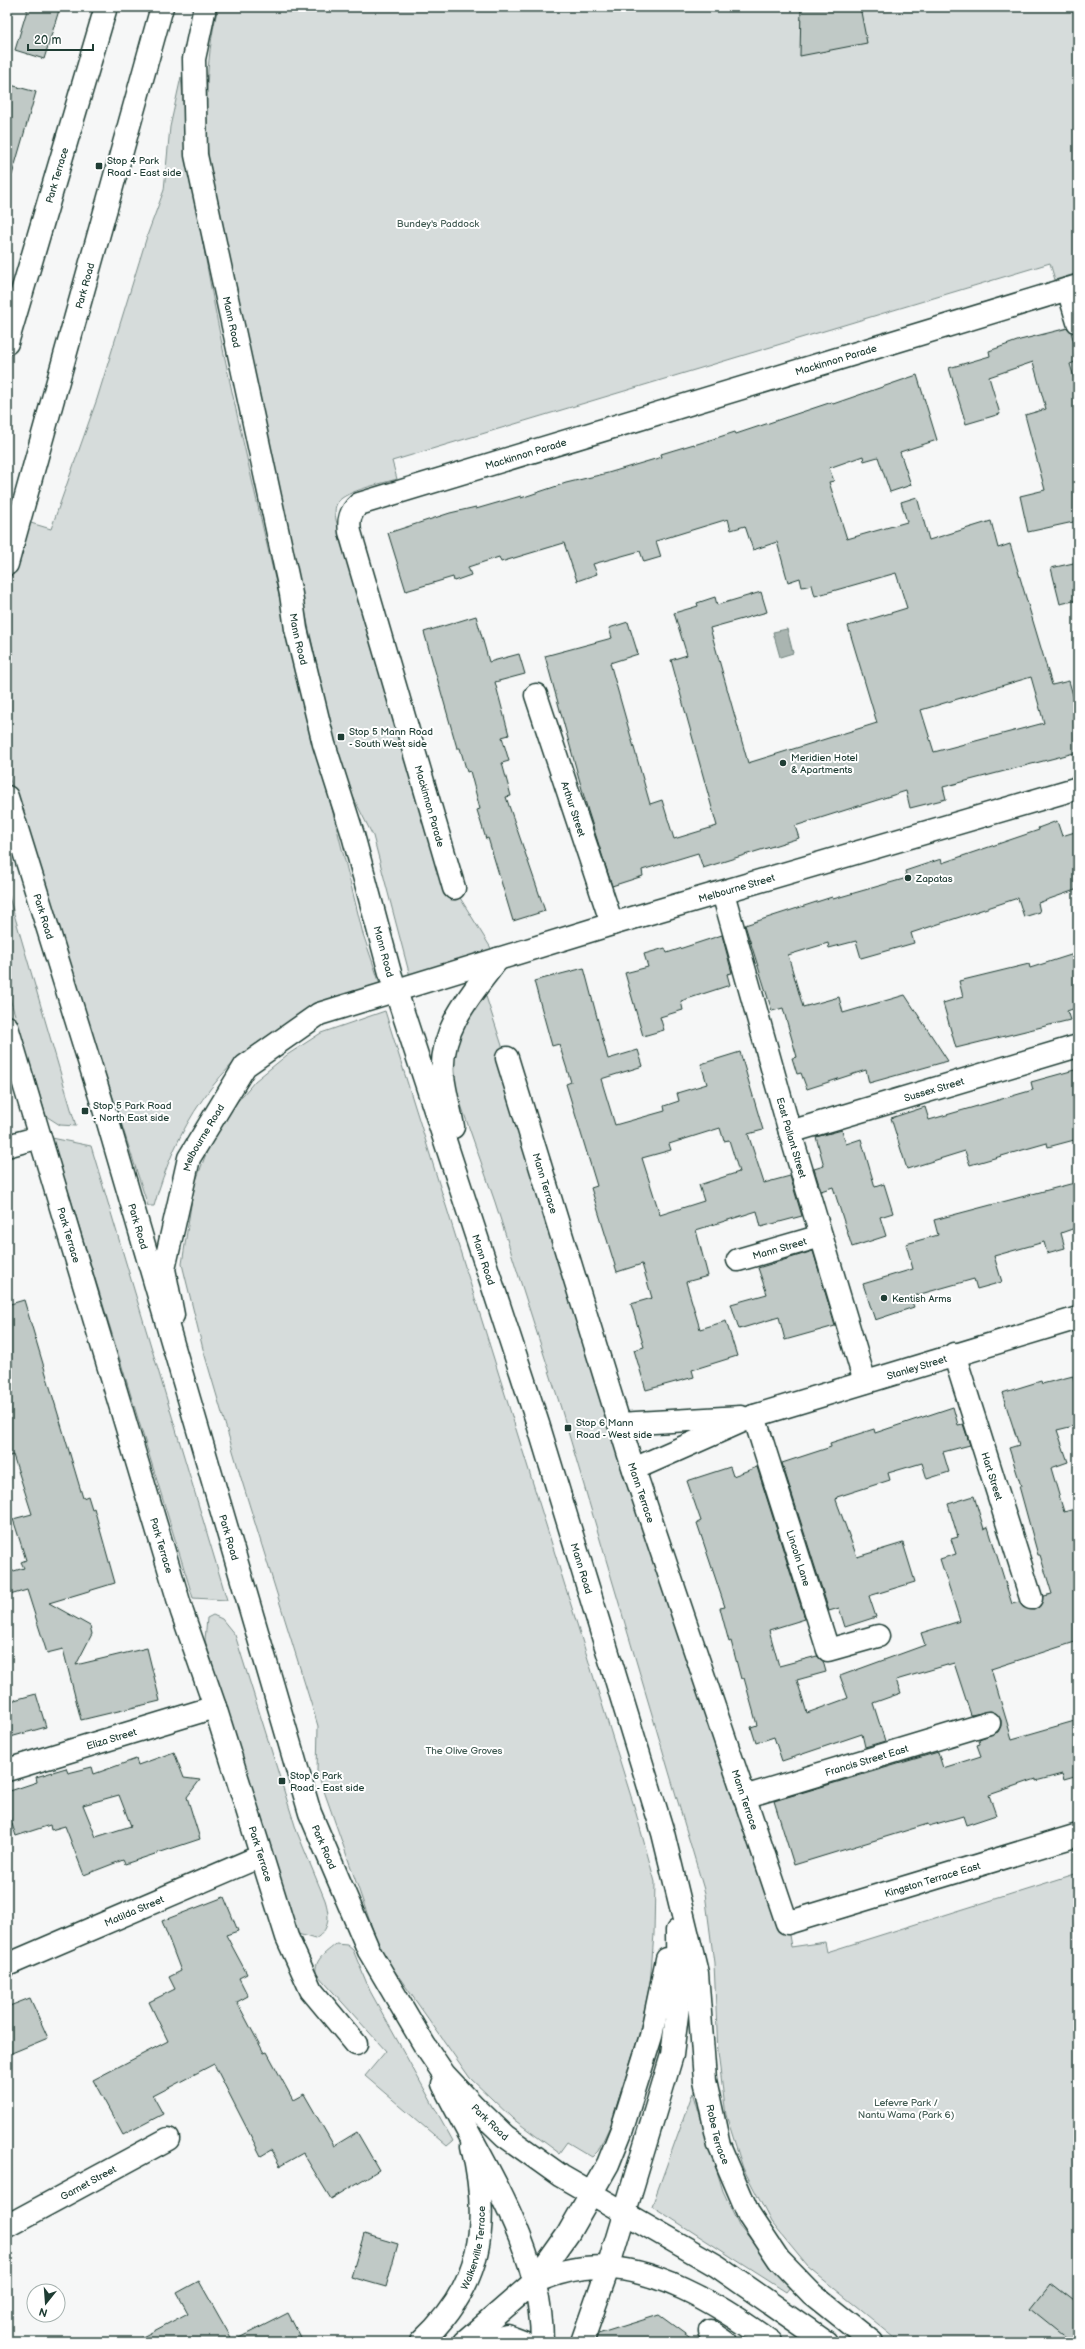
<svg xmlns="http://www.w3.org/2000/svg" width="1085" height="2349" viewBox="0 0 1085 2349" font-family="'Balsamiq Sans',sans-serif">
<style>
.green{fill:#d6dcdb;stroke:#7a8c88}
.water{fill:#aab5b1;stroke:#72857f}
.building{fill:#c0c9c6;stroke:#1f3d34;fill-rule:evenodd}
.lines{fill:none;stroke-linecap:round;stroke-linejoin:round}
.minor-casing{stroke:#1f3d34;stroke-width:25}
.tertiary-casing{stroke:#1f3d34;stroke-width:25}
.secondary-casing{stroke:#1f3d34;stroke-width:25}
.trunk-casing{stroke:#1f3d34;stroke-width:25}
.minor{stroke:#fff;stroke-width:22}
.tertiary{stroke:#fff;stroke-width:22}
.secondary{stroke:#fff;stroke-width:22}
.trunk{stroke:#fff;stroke-width:22}
.poi-dot{fill:#1f3d34;stroke:#fff;stroke-width:1.5}
.labels{text-anchor:middle;stroke-width:4;stroke-linejoin:round;paint-order:stroke}
.poi-label{font-size:10px;fill:#1f3d34;stroke:#fff;text-anchor:start}
.street-label{font-size:10px;fill:#1f3d34;stroke:#fff}
.park-label{font-size:10px;fill:#445d55;stroke:#fff}
</style>
<rect width="100%" height="100%" fill="#f6f7f7"/>
<filter id="ink" filterUnits="userSpaceOnUse"><feTurbulence type="fractalNoise" baseFrequency=".025" numOctaves="2"/><feDisplacementMap in="SourceGraphic" scale="8" xChannelSelector="R" yChannelSelector="G"/><feConvolveMatrix kernelMatrix="1 2 1 2 8 2 1 2 1" color-interpolation-filters="sRGB"/></filter>
<g filter="url(#ink)">
<path class="green" d="M 218,7 L 1078,7 L 1078,273 L 1055,280 L 1050,263 L 392,461 L 397,479 C 384,483 345,491 338,502 C 334,507 335,514 336,520 L 445,881 L 454,888 L 494,953 L 411,980 L 373,836 L 348,787 L 334,743 L 210,179 C 205,122 204,63 218,7 Z
M 181,77 C 193,208 219,338 249,467 C 284,623 325,778 363,934 L 381,987 C 351,999 319,1009 290,1023 C 217,1059 175,1130 154,1206 L 148,1206 L 7,771 L 7,594 L 24,521 L 51,529 L 97,399 L 148,233 L 164,190 L 170,127 Z
M 7,890 L 76,1126 L 60,1125 L 46,1116 L 7,989 Z
M 481,981 L 787,1923 L 791,1947 L 825,1942 L 827,1952 L 1078,1873 L 1078,2342 L 900,2342 L 808,2267 L 771,2222 L 743,2168 L 726,2115 L 718,2053 L 714,1963 L 705,1893 L 561,1408 L 495,1202 L 452,1079 L 455,1047 Z
M 385,1011 L 634,1806 L 655,1882 L 654,1934 L 650,1984 L 639,2034 L 611,2124 L 598,2151 L 592,2157 L 567,2142 L 559,2153 L 513,2119 L 470,2078 L 380,1950 L 317,1771 L 318,1726 L 241,1478 L 203,1349 L 182,1264 L 194,1186 L 210,1143 L 237,1102 L 255,1081 L 287,1055 L 321,1033 Z
M 52,1138 L 91,1146 L 227,1600 L 193,1598 Z
M 213,1615 L 222,1619 L 235,1635 L 297,1832 L 325,1900 C 330,1916 330,1930 315,1939 L 298,1934 L 292,1926 L 205,1640 L 207,1618 Z
M 336,1944 L 347,1945 L 353,1950 L 370,1991 L 453,2141 L 447,2146 L 365,2076 L 386,2051 L 316,1973 C 314,1959 327,1952 336,1944 Z
M 693,2092 L 723,2191 L 739,2225 L 790,2287 L 786,2292 L 652,2206 Z"/>
<path class="water" d="M 787,629 L 793,653 L 780,657 L 773,632 Z"/>
<path class="building" d="M 28,7 L 60,7 L 44,59 L 15,50 Z
M 801,7 L 860,7 L 867,43 L 800,56 Z
M 7,84 L 36,92 L 12,175 L 7,174 Z
M 1068,328 L 1071,332 L 1078,356 L 1078,361 L 1070,364 L 1078,391 L 1078,521 L 1028,532 L 1020,496 L 1045,490 L 1025,415 L 1046,409 L 1033,362 L 989,377 L 1000,414 L 966,424 L 949,368 L 990,356 L 989,351 L 1020,340 Z
M 917,375 L 937,440 L 900,452 L 911,485 L 890,492 L 878,457 L 864,461 L 863,456 L 829,468 L 834,481 L 829,482 L 847,539 L 907,522 L 901,502 L 917,497 L 929,540 L 991,521 L 998,548 L 1010,544 L 1052,685 L 1069,681 L 1078,713 L 1078,752 L 943,787 L 946,799 L 910,808 L 906,791 L 795,826 L 799,838 L 703,868 L 698,853 L 642,870 L 643,876 L 612,886 L 588,811 L 545,656 L 612,638 L 609,628 L 628,622 L 638,654 L 610,663 L 650,804 L 662,800 L 674,839 L 717,826 L 671,660 L 687,655 L 674,613 L 698,606 L 697,603 L 715,597 L 717,605 L 761,592 L 767,612 L 710,628 L 748,763 L 877,723 L 848,626 L 907,608 L 896,573 L 815,596 L 812,585 L 802,587 L 800,578 L 788,582 L 777,542 L 753,550 L 745,526 L 731,530 L 728,519 L 656,541 L 661,557 L 644,562 L 640,551 L 593,564 L 597,574 L 577,581 L 564,543 L 501,562 L 499,557 L 468,567 L 471,575 L 454,581 L 453,577 L 406,591 L 388,533 L 450,513 L 476,507 L 476,509 L 521,496 L 521,498 L 566,483 L 608,473 L 662,457 L 661,454 L 694,444 L 694,445 L 735,432 L 736,434 L 832,402 L 833,404 ZM 1031,677 L 1044,723 L 934,752 L 921,710 Z
M 1078,562 L 1078,600 L 1060,604 L 1051,568 Z
M 476,616 L 489,662 L 519,654 L 525,674 L 495,682 L 509,735 L 502,737 L 509,761 L 502,763 L 511,796 L 506,797 L 545,911 L 513,921 L 488,838 L 486,839 L 477,810 L 480,809 L 470,771 L 467,772 L 460,748 L 457,748 L 424,632 Z
M 1057,821 L 1062,836 L 1078,831 L 1078,889 L 1038,903 L 1040,912 L 1024,917 L 1018,898 L 911,933 L 914,943 L 861,958 L 856,941 L 829,948 L 828,943 L 788,955 L 803,1007 L 839,997 L 843,1013 L 905,995 L 948,1061 L 869,1083 L 866,1070 L 807,1089 L 801,1073 L 797,1074 L 792,1058 L 797,1057 L 783,1008 L 772,1011 L 745,925 L 832,897 L 833,899 L 907,878 L 905,871 L 941,859 L 942,863 L 1039,830 L 1038,828 Z
M 722,935 L 732,973 L 727,974 L 730,985 L 681,1001 L 683,1010 L 660,1017 L 664,1030 L 643,1036 L 625,973 L 648,967 L 644,954 L 665,948 L 667,953 Z
M 1074,954 L 1078,965 L 1078,1007 L 1067,1011 L 1070,1020 L 956,1048 L 943,1003 L 963,997 L 959,981 L 1029,964 L 1030,968 Z
M 584,968 L 608,1059 L 638,1050 L 643,1066 L 601,1079 L 615,1125 L 665,1111 L 664,1106 L 679,1101 L 677,1093 L 707,1084 L 701,1064 L 740,1052 L 763,1130 L 748,1134 L 764,1183 L 790,1176 L 802,1216 L 761,1227 L 757,1211 L 696,1230 L 708,1276 L 686,1282 L 700,1329 L 726,1321 L 737,1356 L 692,1370 L 694,1377 L 646,1390 L 634,1350 L 644,1347 L 631,1304 L 652,1298 L 642,1264 L 617,1272 L 591,1188 L 597,1186 L 566,1084 L 571,1082 L 559,1044 L 552,1046 L 534,981 ZM 720,1128 L 724,1141 L 729,1140 L 739,1172 L 699,1185 L 704,1201 L 660,1215 L 642,1158 L 671,1150 L 669,1144 Z
M 1078,1069 L 1078,1139 L 1048,1147 L 1047,1143 L 970,1165 L 965,1151 L 907,1169 L 891,1118 L 925,1107 L 929,1120 L 1033,1090 L 1031,1082 Z
M 842,1130 L 846,1144 L 861,1139 L 875,1187 L 884,1184 L 893,1213 L 880,1217 L 886,1236 L 852,1247 L 833,1187 L 821,1191 L 814,1169 L 824,1166 L 816,1137 Z
M 1078,1182 L 1078,1227 L 1061,1233 L 1065,1248 L 1047,1253 L 1044,1242 L 994,1256 L 1002,1282 L 977,1289 L 974,1279 L 910,1297 L 914,1307 L 875,1320 L 863,1284 L 913,1269 L 906,1244 L 938,1235 L 934,1220 Z
M 813,1251 L 835,1326 L 785,1340 L 779,1317 L 739,1329 L 731,1304 L 767,1294 L 758,1268 Z
M 24,1300 L 83,1498 L 88,1496 L 92,1509 L 94,1508 L 115,1583 L 49,1603 L 90,1626 L 92,1634 L 76,1665 L 147,1648 L 160,1701 L 81,1720 L 63,1649 L 47,1653 L 27,1590 L 10,1595 L 7,1584 L 7,1573 L 24,1568 L 21,1562 L 26,1560 L 13,1519 L 32,1514 L 13,1455 L 7,1457 L 7,1305 Z
M 1073,1376 L 1078,1394 L 1078,1425 L 1057,1430 L 1068,1462 L 1051,1468 L 1064,1512 L 1078,1508 L 1078,1641 L 991,1669 L 1012,1739 L 1078,1720 L 1078,1776 L 1064,1780 L 1062,1774 L 1036,1781 L 1036,1779 L 989,1795 L 996,1815 L 966,1825 L 963,1816 L 929,1826 L 928,1824 L 794,1865 L 774,1801 L 938,1752 L 943,1768 L 981,1756 L 977,1745 L 980,1744 L 979,1739 L 998,1732 L 1001,1726 L 1001,1720 L 997,1714 L 991,1711 L 971,1715 L 954,1663 L 896,1680 L 901,1693 L 873,1703 L 885,1741 L 865,1747 L 862,1734 L 782,1761 L 774,1737 L 756,1743 L 751,1727 L 757,1725 L 744,1678 L 741,1679 L 731,1641 L 729,1642 L 720,1608 L 725,1607 L 697,1523 L 701,1521 L 687,1481 L 730,1467 L 733,1476 L 757,1467 L 805,1619 L 769,1630 L 779,1666 L 817,1656 L 823,1661 L 826,1672 L 797,1680 L 807,1713 L 848,1698 L 840,1676 L 925,1645 L 921,1633 L 960,1621 L 940,1559 L 956,1554 L 951,1539 L 958,1537 L 948,1504 L 974,1496 L 984,1529 L 988,1527 L 1012,1604 L 1019,1602 L 1023,1607 L 1034,1610 L 1040,1606 L 1043,1596 L 1052,1594 L 1040,1555 L 1038,1555 L 1019,1486 L 1021,1486 L 1009,1448 L 1019,1445 L 1002,1393 L 1041,1381 L 1042,1384 Z
M 953,1407 L 958,1425 L 963,1424 L 970,1445 L 943,1452 L 949,1472 L 927,1479 L 922,1463 L 888,1473 L 890,1480 L 837,1497 L 836,1500 L 857,1557 L 903,1543 L 915,1582 L 869,1596 L 876,1617 L 845,1627 L 839,1608 L 829,1611 L 782,1463 L 831,1447 L 830,1443 L 874,1429 L 875,1433 Z
M 36,1694 L 46,1727 L 7,1738 L 7,1702 Z
M 174,1752 L 184,1778 L 200,1780 L 187,1797 L 200,1839 L 125,1864 L 123,1860 L 84,1875 L 65,1826 L 51,1830 L 50,1825 L 16,1836 L 7,1809 L 7,1792 L 37,1782 L 36,1777 L 66,1768 L 68,1773 L 92,1767 L 94,1774 L 136,1759 L 138,1765 ZM 119,1795 L 131,1826 L 96,1837 L 83,1805 Z
M 224,1897 L 238,1931 L 226,1935 L 247,1974 L 239,1978 L 248,1996 L 237,2002 L 264,2053 L 267,2052 L 293,2100 L 304,2094 L 334,2146 L 357,2132 L 379,2170 L 331,2199 L 303,2153 L 280,2166 L 271,2150 L 261,2156 L 214,2064 L 153,2096 L 163,2114 L 123,2135 L 93,2080 L 168,2041 L 149,2002 L 175,1989 L 169,1977 L 181,1971 L 162,1921 Z
M 30,1998 L 48,2038 L 7,2055 L 7,2007 Z
M 364,2234 L 398,2244 L 386,2287 L 351,2277 Z
M 199,2281 L 233,2341 L 288,2313 L 303,2342 L 133,2342 L 188,2313 L 177,2293 Z
M 1051,2284 L 1078,2305 L 1078,2342 L 1072,2342 L 1031,2309 Z
M 659,2315 L 696,2342 L 595,2342 L 598,2334 Z"/>
<g class="lines">
<g class="minor-casing">
<g id="minor">
<path d="M 1068,289 L 1078,322"/>
<path id="s1" d="M 7,343 L 106,7"/>
<path id="s2" d="M 536,695 L 612,924"/>
<path id="s3" d="M 454,888 L 350,532 C 348,520 350,512 359,504 L 1078,286"/>
<path id="s4" d="M 723,893 L 790,1132 L 865,1382"/>
<path id="s5" d="M 7,1027 L 182,1612 L 215,1707 L 287,1937 L 311,1990 L 356,2044"/>
<path id="s6" d="M 507,1058 L 629,1455 L 787,1923 L 1078,1835"/>
<path id="s7" d="M 790,1132 L 1078,1046"/>
<path d="M 7,1146 L 40,1137"/>
<path id="s8" d="M 738,1260 L 821,1236"/>
<path id="s9" d="M 954,1354 L 1031,1598"/>
<path id="s10" d="M 754,1416 L 828,1650 L 878,1636"/>
<path d="M 619,1424 L 741,1417"/>
<path id="s11" d="M 634,1469 L 754,1416 L 1078,1318"/>
<path id="s12" d="M 7,1770 L 215,1707"/>
<path id="s13" d="M 744,1797 L 989,1723"/>
<path id="s14" d="M 7,1965 L 261,1856"/>
<path id="s15" d="M 7,2226 L 168,2139"/>
<path d="M 710,2331 L 726,2342"/>
</g>
</g>
<g class="tertiary-casing">
<g id="tertiary">
<path id="s16" d="M 421,2342 C 482,2286 491,2224 472,2146"/>
<path d="M 465,2342 L 534,2282"/>
</g>
</g>
<g class="secondary-casing">
<g id="secondary">
<path id="s17" d="M 173,1315 L 164,1269 L 189,1158 L 245,1066 L 319,1014 L 612,924 L 1078,788"/>
</g>
</g>
<g class="trunk-casing">
<g id="trunk">
<path id="s18" d="M 205,7 L 194,59 L 196,155 L 291,594 L 296,629 L 324,744 L 353,835 L 390,973 L 538,1424 L 663,1833 L 697,1973 L 705,2080 L 719,2145 L 749,2215 L 779,2260 L 812,2294 L 872,2342"/>
<path id="s19" d="M 7,564 L 162,7"/>
<path id="s20" d="M 7,797 L 108,1122 L 310,1813 L 369,1951 L 425,2046 L 444,2074 L 474,2106 L 505,2136 L 561,2176 L 717,2266 L 826,2342"/>
<path d="M 453,1127 C 450,1110 445,1093 443,1076 C 439,1029 472,993 498,959"/>
<path d="M 443,2084 C 483,2165 542,2248 542,2342"/>
<path d="M 534,2282 L 568,2234 L 608,2164 L 622,2129 L 651,2036 L 667,1959"/>
<path d="M 534,2282 C 550,2276 566,2270 584,2268 C 650,2261 720,2305 771,2342"/>
<path d="M 482,2342 L 507,2336 L 523,2342"/>
<path d="M 582,2342 L 608,2268 L 672,2055 L 678,2007 L 677,1931"/>
</g>
</g>
<use href="#minor" class="minor"/>
<use href="#tertiary" class="tertiary"/>
<use href="#secondary" class="secondary"/>
<use href="#trunk" class="trunk"/>
</g>
</g>
<g class="poi-dot">
<rect x="95" y="162" width="8" height="8" rx="2"/>
<rect x="337" y="733" width="8" height="8" rx="2"/>
<circle cx="783" cy="763" r="4"/>
<circle cx="908" cy="878" r="4"/>
<rect x="81" y="1107" width="8" height="8" rx="2"/>
<circle cx="884" cy="1298" r="4"/>
<rect x="564" y="1424" width="8" height="8" rx="2"/>
<rect x="278" y="1777" width="8" height="8" rx="2"/>
</g>
<g class="labels">
<g class="poi-label">
<text x="107" y="164">Stop 4 Park<tspan x="107" dy="12">Road - East side</tspan></text>
<text x="349" y="735">Stop 5 Mann Road<tspan x="349" dy="12">- South West side</tspan></text>
<text x="791" y="761">Meridien Hotel<tspan x="791" dy="12">&amp; Apartments</tspan></text>
<text x="916" y="882">Zapatas</text>
<text x="93" y="1109">Stop 5 Park Road<tspan x="93" dy="12">- North East side</tspan></text>
<text x="892" y="1302">Kentish Arms</text>
<text x="576" y="1426">Stop 6 Mann<tspan x="576" dy="12">Road - West side</tspan></text>
<text x="290" y="1779">Stop 6 Park<tspan x="290" dy="12">Road - East side</tspan></text>
</g>
<g class="street-label">
<text dy="4" stroke="none"><textPath href="#s1" startOffset="175">Park Terrace</textPath></text>
<text dy="4" stroke="none"><textPath href="#s19" startOffset="289">Park Road</textPath></text>
<text dy="4" stroke="none"><textPath href="#s18" startOffset="320">Mann Road</textPath></text>
<text dy="4" stroke="none"><textPath href="#s3" startOffset="900">Mackinnon Parade</textPath></text>
<text dy="4" stroke="none"><textPath href="#s3" startOffset="576">Mackinnon Parade</textPath></text>
<text dy="4" stroke="none"><textPath href="#s18" startOffset="644">Mann Road</textPath></text>
<text transform="translate(430 806) rotate(74)" y="4">Mackinnon Parade</text>
<text dy="4" stroke="none"><textPath href="#s2" startOffset="120">Arthur Street</textPath></text>
<text dy="4" stroke="none"><textPath href="#s17" startOffset="795">Melbourne Street</textPath></text>
<text dy="4" stroke="none"><textPath href="#s20" startOffset="125">Park Road</textPath></text>
<text dy="4" stroke="none"><textPath href="#s18" startOffset="968">Mann Road</textPath></text>
<text dy="4" stroke="none"><textPath href="#s7" startOffset="150">Sussex Street</textPath></text>
<text dy="4" stroke="none"><textPath href="#s17" startOffset="185">Melbourne Road</textPath></text>
<text dy="4" stroke="none"><textPath href="#s4" startOffset="254">East Pallant Street</textPath></text>
<text dy="4" stroke="none"><textPath href="#s6" startOffset="131">Mann Terrace</textPath></text>
<text dy="4" stroke="none"><textPath href="#s20" startOffset="449">Park Road</textPath></text>
<text dy="4" stroke="none"><textPath href="#s5" startOffset="217">Park Terrace</textPath></text>
<text dy="4" stroke="none"><textPath href="#s8" startOffset="43">Mann Street</textPath></text>
<text dy="4" stroke="none"><textPath href="#s18" startOffset="1292">Mann Road</textPath></text>
<text dy="4" stroke="none"><textPath href="#s11" startOffset="301">Stanley Street</textPath></text>
<text dy="4" stroke="none"><textPath href="#s9" startOffset="128">Hart Street</textPath></text>
<text dy="4" stroke="none"><textPath href="#s6" startOffset="455">Mann Terrace</textPath></text>
<text dy="4" stroke="none"><textPath href="#s20" startOffset="773">Park Road</textPath></text>
<text dy="4" stroke="none"><textPath href="#s5" startOffset="541">Park Terrace</textPath></text>
<text dy="4" stroke="none"><textPath href="#s10" startOffset="149">Lincoln Lane</textPath></text>
<text dy="4" stroke="none"><textPath href="#s18" startOffset="1616">Mann Road</textPath></text>
<text dy="4" stroke="none"><textPath href="#s12" startOffset="109">Eliza Street</textPath></text>
<text dy="4" stroke="none"><textPath href="#s13" startOffset="128">Francis Street East</textPath></text>
<text dy="4" stroke="none"><textPath href="#s6" startOffset="779">Mann Terrace</textPath></text>
<text dy="4" stroke="none"><textPath href="#s20" startOffset="1097">Park Road</textPath></text>
<text dy="4" stroke="none"><textPath href="#s5" startOffset="865">Park Terrace</textPath></text>
<text dy="4" stroke="none"><textPath href="#s6" startOffset="1061">Kingston Terrace East</textPath></text>
<text dy="4" stroke="none"><textPath href="#s14" startOffset="138">Matilda Street</textPath></text>
<text dy="4" stroke="none"><textPath href="#s20" startOffset="1421">Park Road</textPath></text>
<text dy="4" stroke="none"><textPath href="#s18" startOffset="2200">Robe Terrace</textPath></text>
<text dy="4" stroke="none"><textPath href="#s15" startOffset="92">Garnet Street</textPath></text>
<text dy="4" stroke="none"><textPath href="#s16" startOffset="111">Walkerville Terrace</textPath></text>
</g>
<g class="park-label">
<text x="438" y="227">Bundey's Paddock</text>
<text x="464" y="1754">The Olive Groves</text>
<text x="906" y="2106">Lefevre Park /<tspan x="906" dy="12">Nantu Wama (Park 6)</tspan></text>
</g>
</g>
<rect width="1085" height="2349" fill="none" stroke="#fff" stroke-width="24"/>
<rect x="12" y="12" width="1061" height="2325" fill="none" stroke="#1f3d34" stroke-width="1.5" filter="url(#ink)"/>
<g transform="translate(46 2303) rotate(197)"><circle r="19" fill="#ffffff" stroke="#a5b1ae"/>
<path d="M0-3L7 15L0 10L-7 15Z" fill="#1f3d34"/>
<text y="-6" font-size="11" font-weight="bold" text-anchor="middle" fill="#1f3d34">N</text>
</g>
<path d="M28 44v6h65v-6" fill="none" stroke="#1f3d34" stroke-width="2"/>
<text x="34" y="44" font-size="12" fill="#1f3d34" stroke="#ffffff" stroke-width="3" paint-order="stroke">20 m</text>
</svg>
